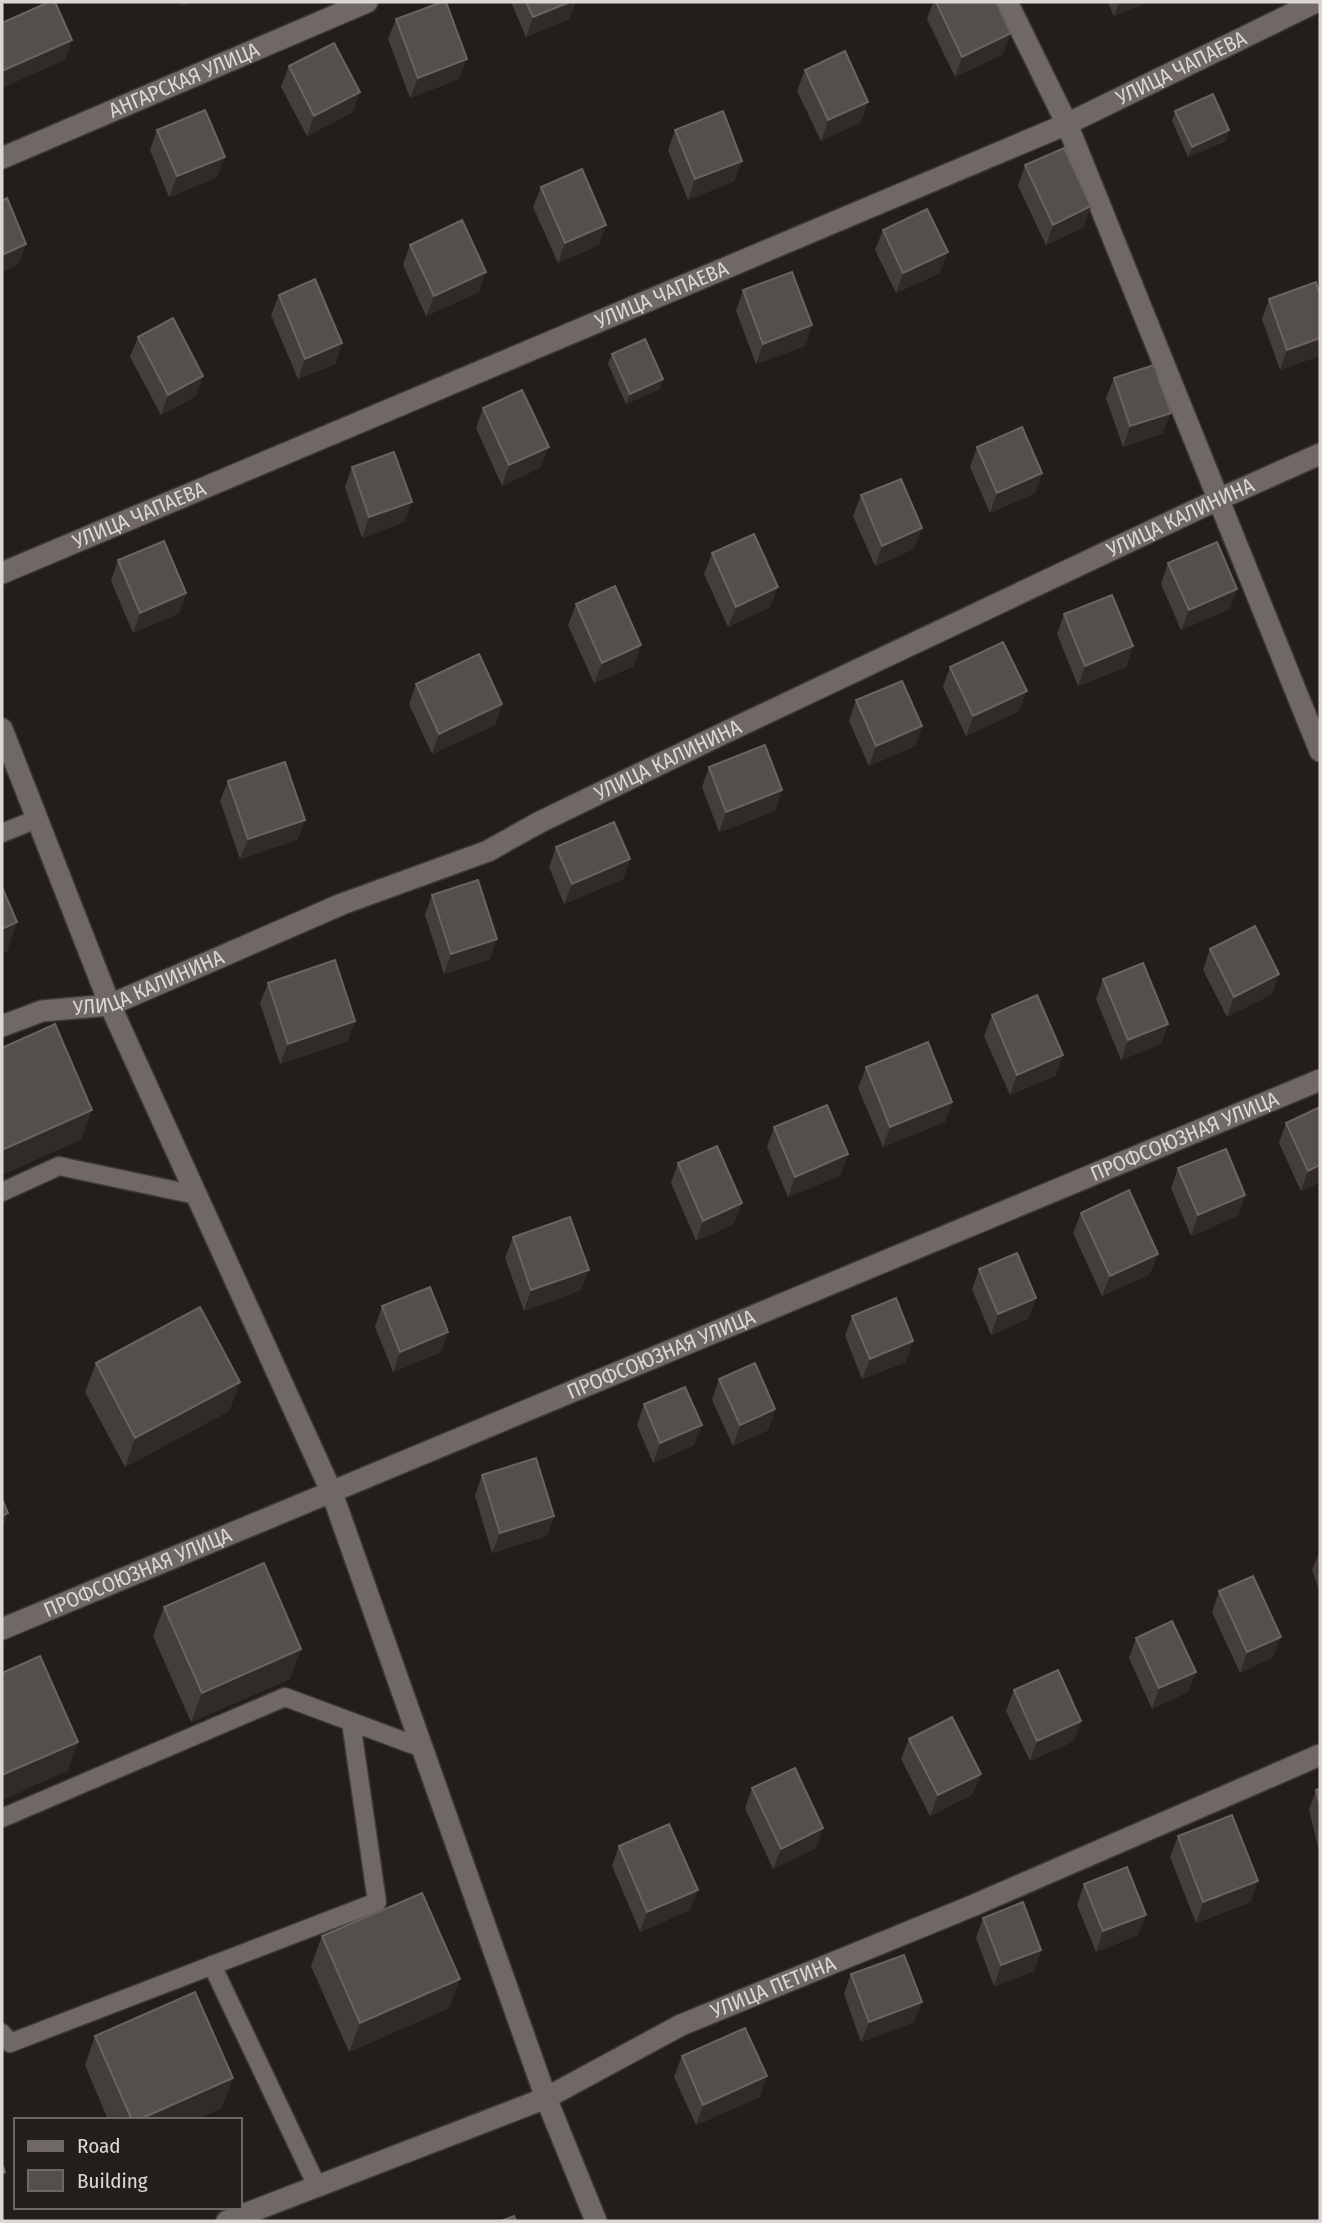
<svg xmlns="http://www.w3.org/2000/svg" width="1322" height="2223" viewBox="0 0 1322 2223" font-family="'Fira Sans Condensed',sans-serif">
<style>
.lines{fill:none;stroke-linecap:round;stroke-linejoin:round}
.lane-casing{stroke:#3f3a37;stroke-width:21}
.street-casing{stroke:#3f3a37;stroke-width:24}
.lane{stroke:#706864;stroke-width:18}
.street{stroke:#706864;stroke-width:21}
.wall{fill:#443e3b}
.shaded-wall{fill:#312b27}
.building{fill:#554f4b;stroke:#6a6460;stroke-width:2}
.labels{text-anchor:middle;stroke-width:6;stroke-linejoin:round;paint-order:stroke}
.street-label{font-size:21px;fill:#dbd7d4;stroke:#241e1b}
</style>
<rect width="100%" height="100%" fill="#241e1b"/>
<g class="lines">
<g class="lane-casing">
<path id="lane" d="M 2,833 L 37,819
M 2,1192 L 59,1166 L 196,1195
M 2,1818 L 285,1697 L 422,1748
M 212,1965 L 317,2186
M 2,2033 L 10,2043 L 377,1902 L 351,1722"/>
</g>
<g class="street-casing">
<g id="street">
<path d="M 1007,2 L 1067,124 L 1320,751"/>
<path id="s1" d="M 2,158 L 367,2"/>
<path id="s2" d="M 2,573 L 1067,124 L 1316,2"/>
<path d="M 2,729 L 110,1005 L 332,1493 L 546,2098 L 596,2221"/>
<path id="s3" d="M 2,1026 L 42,1011 L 110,1005 L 342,904 L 488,851 L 540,822 L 722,734 L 1219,499 L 1320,454"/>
<path id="s4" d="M 2,1629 L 1320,1080"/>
<path id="s5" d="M 227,2221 L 546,2098 L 681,2025 L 972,1906 L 1320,1755"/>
</g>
</g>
<use href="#lane" class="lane"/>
<use href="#street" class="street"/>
</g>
<path class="wall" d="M 511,2 L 576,2 L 569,19 L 526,37 Z
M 933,2 L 996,2 L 1003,54 L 955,77 L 927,19 Z
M 1108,2 L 1148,2 L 1114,16 Z
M 396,19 L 459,79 L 410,98 L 388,39 Z
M 289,66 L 353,112 L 307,136 L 281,87 Z
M 805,70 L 861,122 L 821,141 L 797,91 Z
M 1175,111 L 1229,130 L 1226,141 L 1188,157 L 1172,121 Z
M 157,130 L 217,177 L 169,197 L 150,150 Z
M 675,130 L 742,161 L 734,181 L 688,200 L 668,150 Z
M 1025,165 L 1084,227 L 1046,245 L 1018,186 Z
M 541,187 L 599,245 L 558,263 L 533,207 Z
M 883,230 L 940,273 L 896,293 L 875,250 Z
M 410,245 L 479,292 L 426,316 L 403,265 Z
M 1316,282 L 1280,370 L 1262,319 L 1269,299 Z
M 743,290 L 805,346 L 756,364 L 736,311 Z
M 279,295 L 342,343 L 335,364 L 298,379 L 271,315 Z
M 138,337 L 196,396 L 161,415 L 130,357 Z
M 612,354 L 660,389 L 626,404 L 608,364 Z
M 1114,378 L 1163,433 L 1123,447 L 1106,398 Z
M 483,408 L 541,467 L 502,486 L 476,428 Z
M 977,447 L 1042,473 L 1035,493 L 990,513 L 970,467 Z
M 352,467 L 412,502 L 404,522 L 362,538 L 345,487 Z
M 861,495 L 914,549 L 875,566 L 853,516 Z
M 712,553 L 770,607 L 728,627 L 704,574 Z
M 118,560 L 186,593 L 179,613 L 133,633 L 111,581 Z
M 1168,563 L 1230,609 L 1181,630 L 1161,584 Z
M 576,604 L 634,666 L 594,683 L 568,625 Z
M 1064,614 L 1133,646 L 1126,667 L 1078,686 L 1057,634 Z
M 950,667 L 1019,711 L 966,736 L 943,687 Z
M 416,684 L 502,704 L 495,725 L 432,754 L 409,704 Z
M 856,700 L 922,726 L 915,746 L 869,766 L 849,721 Z
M 709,767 L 782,790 L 775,811 L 719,832 L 702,787 Z
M 228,781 L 305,820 L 297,840 L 240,859 L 220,801 Z
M 556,847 L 630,859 L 623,879 L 564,904 L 549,867 Z
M 432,895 L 490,959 L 444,974 L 425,915 Z
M 1210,949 L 1279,974 L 1272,994 L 1227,1017 L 1203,970 Z
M 1103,979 L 1168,1024 L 1161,1044 L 1121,1060 L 1096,999 Z
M 268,983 L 348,1041 L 280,1064 L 260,1003 Z
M 992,1015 L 1063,1055 L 1055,1076 L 1010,1095 L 984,1036 Z
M 866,1067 L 952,1102 L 945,1122 L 883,1147 L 858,1088 Z
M 1320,1107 L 1320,1182 L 1301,1191 L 1279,1143 L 1286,1123 Z
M 774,1127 L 841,1175 L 788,1197 L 767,1147 Z
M 678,1163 L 734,1224 L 696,1241 L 671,1183 Z
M 1178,1168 L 1245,1195 L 1238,1216 L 1191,1236 L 1171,1188 Z
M 1081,1213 L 1150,1274 L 1102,1296 L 1073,1233 Z
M 513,1237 L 581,1290 L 524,1311 L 505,1258 Z
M 979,1269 L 1029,1318 L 991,1335 L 972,1289 Z
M 382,1306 L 448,1332 L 441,1352 L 393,1372 L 375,1327 Z
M 852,1316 L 906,1362 L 862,1379 L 845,1336 Z
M 96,1363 L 240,1382 L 229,1411 L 125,1467 L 85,1392 Z
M 719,1379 L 775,1409 L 768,1430 L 733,1446 L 712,1400 Z
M 644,1404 L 694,1445 L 653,1463 L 637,1425 Z
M 482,1475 L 554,1516 L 547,1536 L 492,1553 L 475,1496 Z
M 1320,1550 L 1320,1593 L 1312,1570 Z
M 1219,1591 L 1273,1657 L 1240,1673 L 1212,1612 Z
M 164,1607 L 290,1679 L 191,1722 L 153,1636 Z
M 1136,1638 L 1188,1692 L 1152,1709 L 1129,1658 Z
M 1014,1690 L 1074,1741 L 1030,1761 L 1006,1711 Z
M 909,1739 L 981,1774 L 973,1794 L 930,1816 L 901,1759 Z
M 752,1788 L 816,1848 L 773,1869 L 745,1808 Z
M 1320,1788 L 1320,1855 L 1309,1810 L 1316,1790 Z
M 1178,1836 L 1251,1902 L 1196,1923 L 1170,1857 Z
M 619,1846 L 690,1910 L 640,1932 L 612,1866 Z
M 1084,1884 L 1146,1915 L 1138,1935 L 1096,1952 L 1077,1905 Z
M 983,1918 L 1041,1950 L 1034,1971 L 994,1986 L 976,1938 Z
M 322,1936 L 449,2008 L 349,2052 L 311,1966 Z
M 851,1974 L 914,2022 L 861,2042 L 844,1994 Z
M 95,2036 L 222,2108 L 195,2120 L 108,2120 L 85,2065 Z
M 682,2056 L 760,2097 L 696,2125 L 674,2077 Z"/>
<path class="shaded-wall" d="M 182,2 L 193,2 L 180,7 Z
M 570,2 L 576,2 L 569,19 L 526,37 L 533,17 Z
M 1119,2 L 1148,2 L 1114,16 Z
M 1011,33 L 1003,54 L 955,77 L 962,57 Z
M 72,40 L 65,60 L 2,88 L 2,71 Z
M 467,59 L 459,79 L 410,98 L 418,78 Z
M 360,92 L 353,112 L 307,136 L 314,116 Z
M 868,102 L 861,122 L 821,141 L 828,120 Z
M 1229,130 L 1226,141 L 1188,157 L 1192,147 Z
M 225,157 L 217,177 L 169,197 L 177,176 Z
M 742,161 L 734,181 L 688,200 L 695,179 Z
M 1091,206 L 1084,227 L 1046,245 L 1053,225 Z
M 606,225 L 599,245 L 558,263 L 565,243 Z
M 26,244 L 19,264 L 2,272 L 2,255 Z
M 948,252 L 940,273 L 896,293 L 903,273 Z
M 486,272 L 479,292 L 426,316 L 434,296 Z
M 812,325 L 805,346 L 756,364 L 763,344 Z
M 1320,338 L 1320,356 L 1280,370 L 1287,350 Z
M 342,343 L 335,364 L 298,379 L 305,359 Z
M 203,376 L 196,396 L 161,415 L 168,395 Z
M 663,379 L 660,389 L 626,404 L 630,394 Z
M 1171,413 L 1163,433 L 1123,447 L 1130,426 Z
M 549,447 L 541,467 L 502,486 L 509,465 Z
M 1042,473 L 1035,493 L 990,513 L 997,493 Z
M 412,502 L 404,522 L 362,538 L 369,517 Z
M 922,528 L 914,549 L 875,566 L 882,546 Z
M 778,587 L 770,607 L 728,627 L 736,607 Z
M 1237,589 L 1230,609 L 1181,630 L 1189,610 Z
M 186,593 L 179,613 L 133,633 L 140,613 Z
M 641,645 L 634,666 L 594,683 L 602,663 Z
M 1133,646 L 1126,667 L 1078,686 L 1085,666 Z
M 1027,691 L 1019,711 L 966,736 L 973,716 Z
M 502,704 L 495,725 L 432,754 L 439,734 Z
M 922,726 L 915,746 L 869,766 L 876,746 Z
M 782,790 L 775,811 L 719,832 L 726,812 Z
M 305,820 L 297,840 L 240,859 L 248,839 Z
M 630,859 L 623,879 L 564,904 L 572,884 Z
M 17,922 L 7,952 L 2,954 L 2,929 Z
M 497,939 L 490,959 L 444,974 L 451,954 Z
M 1279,974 L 1272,994 L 1227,1017 L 1234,997 Z
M 355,1021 L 348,1041 L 280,1064 L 288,1044 Z
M 1168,1024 L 1161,1044 L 1121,1060 L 1128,1040 Z
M 1063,1055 L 1055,1076 L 1010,1095 L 1017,1075 Z
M 952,1102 L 945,1122 L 883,1147 L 890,1127 Z
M 92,1110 L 81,1140 L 2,1175 L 2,1150 Z
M 848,1154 L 841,1175 L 788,1197 L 795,1177 Z
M 1320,1165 L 1320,1182 L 1301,1191 L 1308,1171 Z
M 1245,1195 L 1238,1216 L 1191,1236 L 1198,1215 Z
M 742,1203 L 734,1224 L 696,1241 L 703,1221 Z
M 1158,1254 L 1150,1274 L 1102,1296 L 1110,1276 Z
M 589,1270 L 581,1290 L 524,1311 L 531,1290 Z
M 1036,1298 L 1029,1318 L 991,1335 L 998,1314 Z
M 448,1332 L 441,1352 L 393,1372 L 400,1352 Z
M 913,1341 L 906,1362 L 862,1379 L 870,1359 Z
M 240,1382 L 229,1411 L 125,1467 L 135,1438 Z
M 775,1409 L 768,1430 L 733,1446 L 740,1425 Z
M 702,1425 L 694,1445 L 653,1463 L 660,1443 Z
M 8,1513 L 2,1531 L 2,1516 Z
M 554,1516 L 547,1536 L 492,1553 L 500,1533 Z
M 1281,1637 L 1273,1657 L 1240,1673 L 1247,1652 Z
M 301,1649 L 290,1679 L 191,1722 L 202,1693 Z
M 1196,1672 L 1188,1692 L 1152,1709 L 1159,1688 Z
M 1081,1721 L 1074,1741 L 1030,1761 L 1037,1741 Z
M 78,1742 L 68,1771 L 2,1800 L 2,1775 Z
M 981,1774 L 973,1794 L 930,1816 L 938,1795 Z
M 823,1828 L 816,1848 L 773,1869 L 781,1849 Z
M 1258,1881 L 1251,1902 L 1196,1923 L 1203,1902 Z
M 698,1890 L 690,1910 L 640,1932 L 647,1912 Z
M 1146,1915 L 1138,1935 L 1096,1952 L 1103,1931 Z
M 1041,1950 L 1034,1971 L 994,1986 L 1001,1965 Z
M 460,1979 L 449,2008 L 349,2052 L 360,2023 Z
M 922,2002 L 914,2022 L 861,2042 L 869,2022 Z
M 767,2076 L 760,2097 L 696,2125 L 703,2105 Z
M 233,2078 L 222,2108 L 195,2120 L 138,2120 Z"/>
<path class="building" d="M 49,2 L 55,2 L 72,40 L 2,71 L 2,23 Z
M 442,2 L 446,2 L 467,59 L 418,78 L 396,19 Z
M 526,2 L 570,2 L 533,17 Z
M 936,2 L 996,2 L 1011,33 L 962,57 Z
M 334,43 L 360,92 L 314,116 L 289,66 Z
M 845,51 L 868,102 L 828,120 L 805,70 Z
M 1213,94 L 1229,130 L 1192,147 L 1175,111 Z
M 205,110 L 225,157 L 177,176 L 157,130 Z
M 723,111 L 742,161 L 695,179 L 675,130 Z
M 1064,148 L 1091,206 L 1053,225 L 1025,165 Z
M 582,169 L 606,225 L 565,243 L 541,187 Z
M 7,198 L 26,244 L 2,255 L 2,201 Z
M 927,209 L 948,252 L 903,273 L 883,230 Z
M 462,220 L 486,272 L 434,296 L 410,245 Z
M 792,272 L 812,325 L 763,344 L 743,290 Z
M 315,279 L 342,343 L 305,359 L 279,295 Z
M 1316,282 L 1320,296 L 1320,338 L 1287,350 L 1269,299 Z
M 173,318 L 203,376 L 168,395 L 138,337 Z
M 645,339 L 663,379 L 630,394 L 612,354 Z
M 1154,365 L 1171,413 L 1130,426 L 1114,378 Z
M 522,390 L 549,447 L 509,465 L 483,408 Z
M 1022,427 L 1042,473 L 997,493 L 977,447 Z
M 394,452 L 412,502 L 369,517 L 352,467 Z
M 901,479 L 922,528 L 882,546 L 861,495 Z
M 754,534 L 778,587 L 736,607 L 712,553 Z
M 164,541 L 186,593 L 140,613 L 118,560 Z
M 1217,542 L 1237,589 L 1189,610 L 1168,563 Z
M 615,586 L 641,645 L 602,663 L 576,604 Z
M 1112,595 L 1133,646 L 1085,666 L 1064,614 Z
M 1003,642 L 1027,691 L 973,716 L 950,667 Z
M 479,654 L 502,704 L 439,734 L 416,684 Z
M 902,681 L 922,726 L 876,746 L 856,700 Z
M 765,745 L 782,790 L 726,812 L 709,767 Z
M 285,762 L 305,820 L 248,839 L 228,781 Z
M 614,822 L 630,859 L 572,884 L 556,847 Z
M 478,880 L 497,939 L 451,954 L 432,895 Z
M 2,887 L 17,922 L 2,929 Z
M 1255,926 L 1279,974 L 1234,997 L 1210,949 Z
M 335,960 L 355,1021 L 288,1044 L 268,983 Z
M 1143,963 L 1168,1024 L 1128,1040 L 1103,979 Z
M 1037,995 L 1063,1055 L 1017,1075 L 992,1015 Z
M 55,1024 L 92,1110 L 2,1150 L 2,1048 Z
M 928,1042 L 952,1102 L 890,1127 L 866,1067 Z
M 827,1105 L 848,1154 L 795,1177 L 774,1127 Z
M 1320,1107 L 1320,1165 L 1308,1171 L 1286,1123 Z
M 717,1146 L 742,1203 L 703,1221 L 678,1163 Z
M 1226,1149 L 1245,1195 L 1198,1215 L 1178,1168 Z
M 1129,1190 L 1158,1254 L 1110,1276 L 1081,1213 Z
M 570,1217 L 589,1270 L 531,1290 L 513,1237 Z
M 1017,1253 L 1036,1298 L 998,1314 L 979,1269 Z
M 430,1287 L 448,1332 L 400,1352 L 382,1306 Z
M 896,1298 L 913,1341 L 870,1359 L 852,1316 Z
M 200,1307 L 240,1382 L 135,1438 L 96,1363 Z
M 755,1363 L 775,1409 L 740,1425 L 719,1379 Z
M 685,1387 L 702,1425 L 660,1443 L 644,1404 Z
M 536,1458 L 554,1516 L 500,1533 L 482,1475 Z
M 2,1499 L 8,1513 L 2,1516 Z
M 264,1563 L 301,1649 L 202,1693 L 164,1607 Z
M 1253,1576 L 1281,1637 L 1247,1652 L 1219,1591 Z
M 1172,1621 L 1196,1672 L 1159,1688 L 1136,1638 Z
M 40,1656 L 78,1742 L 2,1775 L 2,1673 Z
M 1058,1670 L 1081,1721 L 1037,1741 L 1014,1690 Z
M 952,1717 L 981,1774 L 938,1795 L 909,1739 Z
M 795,1768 L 823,1828 L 781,1849 L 752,1788 Z
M 1320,1788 L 1320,1806 L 1316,1790 Z
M 1232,1815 L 1258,1881 L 1203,1902 L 1178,1836 Z
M 669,1824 L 698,1890 L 647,1912 L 619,1846 Z
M 1127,1867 L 1146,1915 L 1103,1931 L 1084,1884 Z
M 422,1893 L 460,1979 L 360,2023 L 322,1936 Z
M 1023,1902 L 1041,1950 L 1001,1965 L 983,1918 Z
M 904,1955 L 922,2002 L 869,2022 L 851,1974 Z
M 195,1992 L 233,2078 L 138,2120 L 132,2120 L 95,2036 Z
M 745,2028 L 767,2076 L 703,2105 L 682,2056 Z
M 2,2164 L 5,2172 L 2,2174 Z
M 514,2216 L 516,2221 L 501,2221 Z"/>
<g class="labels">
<g class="street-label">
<text dy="7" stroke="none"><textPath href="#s2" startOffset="1283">УЛИЦА ЧАПАЕВА</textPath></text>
<text dy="7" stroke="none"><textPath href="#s1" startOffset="198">АНГАРСКАЯ УЛИЦА</textPath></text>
<text dy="7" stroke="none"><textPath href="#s2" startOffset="716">УЛИЦА ЧАПАЕВА</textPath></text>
<text dy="7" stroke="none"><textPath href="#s2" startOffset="149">УЛИЦА ЧАПАЕВА</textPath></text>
<text dy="7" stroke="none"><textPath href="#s3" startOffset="1288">УЛИЦА КАЛИНИНА</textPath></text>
<text dy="7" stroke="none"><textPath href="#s3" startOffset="721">УЛИЦА КАЛИНИНА</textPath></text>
<text dy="7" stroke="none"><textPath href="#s3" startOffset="154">УЛИЦА КАЛИНИНА</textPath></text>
<text dy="7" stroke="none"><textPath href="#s4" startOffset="1281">ПРОФСОЮЗНАЯ УЛИЦА</textPath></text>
<text dy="7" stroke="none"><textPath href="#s4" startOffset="714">ПРОФСОЮЗНАЯ УЛИЦА</textPath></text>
<text dy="7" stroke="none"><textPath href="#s4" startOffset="147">ПРОФСОЮЗНАЯ УЛИЦА</textPath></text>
<text dy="7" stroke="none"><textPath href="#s5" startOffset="595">УЛИЦА ПЕТИНА</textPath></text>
</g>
</g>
<rect width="1322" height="2223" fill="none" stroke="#dbd7d4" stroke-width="7"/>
<rect x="14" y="2118" width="228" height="91" fill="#241e1b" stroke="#6d6865" stroke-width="2"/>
<rect x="28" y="2141" width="35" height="10" fill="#706864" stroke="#6d6865" stroke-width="2"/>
<text x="77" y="2153" font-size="21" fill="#dbd7d4">Road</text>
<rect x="28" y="2170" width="35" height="21" fill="#554f4b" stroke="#6d6865" stroke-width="2"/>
<text x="77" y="2188" font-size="21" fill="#dbd7d4">Building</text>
</svg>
